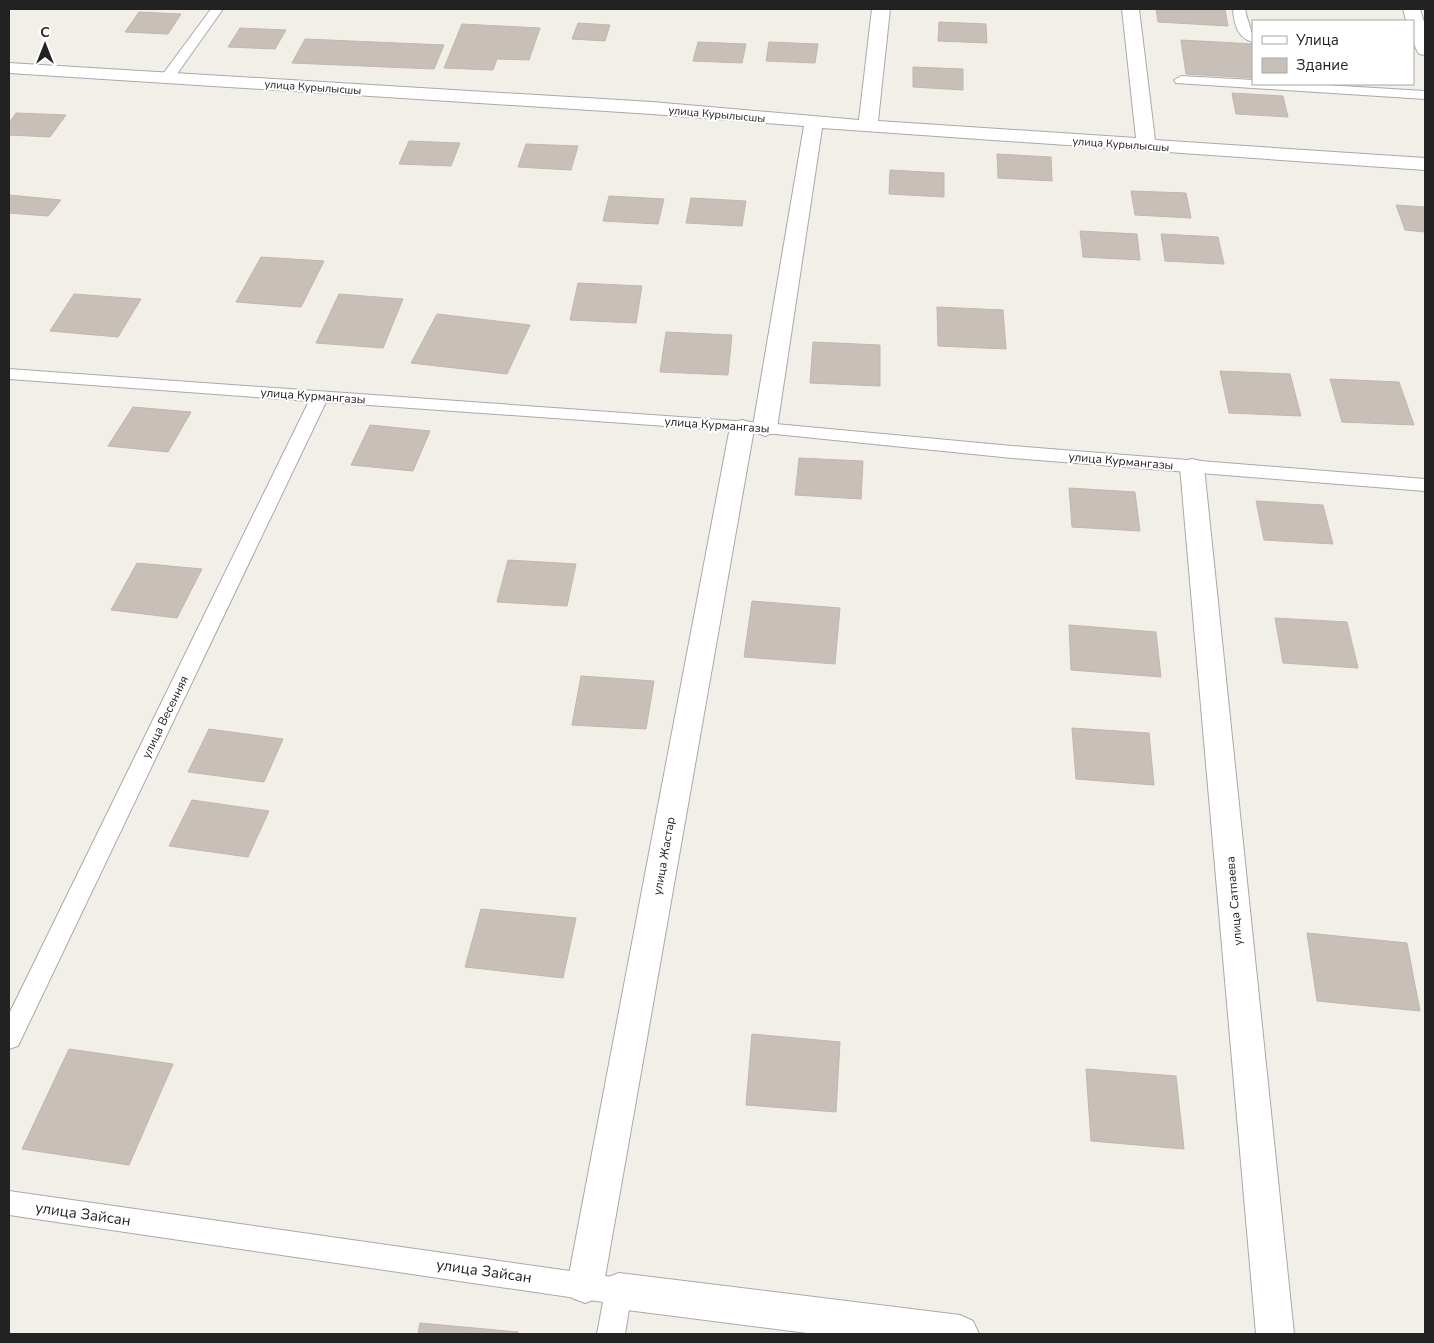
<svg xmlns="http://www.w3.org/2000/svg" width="1434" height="1343" viewBox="0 0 1434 1343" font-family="'Nunito Sans',sans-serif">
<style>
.building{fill:#c7bfb8;stroke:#c4b6ab}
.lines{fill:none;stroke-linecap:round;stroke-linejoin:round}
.service-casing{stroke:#a9a9a9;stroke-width:2}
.minor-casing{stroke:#a9a9a9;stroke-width:2}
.service{fill:#fff;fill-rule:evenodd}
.minor{fill:#fff;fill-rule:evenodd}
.labels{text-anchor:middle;stroke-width:4;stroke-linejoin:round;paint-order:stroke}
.far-street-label{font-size:11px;fill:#222;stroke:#fff}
.street-label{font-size:12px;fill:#222;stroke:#fff}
.near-street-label{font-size:15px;fill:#222;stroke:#fff}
</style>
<rect width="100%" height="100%" fill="#f2efe9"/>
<path class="building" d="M 1156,9 L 1225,9 L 1228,26 L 1158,22 Z
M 139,12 L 181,14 L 168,34 L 125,32 Z
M 939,22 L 986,24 L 987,43 L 938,41 Z
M 578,23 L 610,25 L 605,41 L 572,39 Z
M 462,24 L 540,28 L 529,60 L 497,59 L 493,70 L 444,68 Z
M 240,28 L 286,30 L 275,49 L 228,47 Z
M 305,39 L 444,45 L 434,69 L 292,63 Z
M 1181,40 L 1253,44 L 1253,78 L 1186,74 Z
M 698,42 L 746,44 L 742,63 L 693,61 Z
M 769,42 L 818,44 L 815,63 L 766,61 Z
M 913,67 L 963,69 L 963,90 L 913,87 Z
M 1232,93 L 1283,96 L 1288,117 L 1236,114 Z
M 16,113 L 66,115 L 50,137 L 9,135 L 9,123 Z
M 409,141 L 460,143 L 451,166 L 399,164 Z
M 526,144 L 578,146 L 571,170 L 518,167 Z
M 997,154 L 1051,157 L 1052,181 L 998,178 Z
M 890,170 L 944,173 L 944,197 L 889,194 Z
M 1131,191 L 1186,193 L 1191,218 L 1135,215 Z
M 9,195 L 61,200 L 48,216 L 9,213 Z
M 609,196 L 664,199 L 658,224 L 603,221 Z
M 691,198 L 746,201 L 742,226 L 686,223 Z
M 1396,205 L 1425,207 L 1425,232 L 1405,230 Z
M 1080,231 L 1137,234 L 1140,260 L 1083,257 Z
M 1161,234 L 1218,237 L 1224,264 L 1165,261 Z
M 261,257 L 324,261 L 301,307 L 236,302 Z
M 578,283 L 642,286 L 636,323 L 570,320 Z
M 74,294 L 141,299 L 118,337 L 50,331 Z
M 339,294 L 403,299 L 383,348 L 316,343 Z
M 937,307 L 1003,310 L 1006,349 L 938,346 Z
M 437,314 L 530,325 L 507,374 L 411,363 Z
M 666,332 L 732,335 L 728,375 L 660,372 Z
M 813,342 L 880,345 L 880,386 L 810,383 Z
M 1220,371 L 1290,374 L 1301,416 L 1229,413 Z
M 1330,379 L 1399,382 L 1414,425 L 1342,422 Z
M 133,407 L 191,412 L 168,452 L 108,446 Z
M 370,425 L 430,431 L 413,471 L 351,465 Z
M 799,458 L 863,461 L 861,499 L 795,495 Z
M 1069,488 L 1135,492 L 1140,531 L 1072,527 Z
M 1256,501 L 1323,505 L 1333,544 L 1264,540 Z
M 508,560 L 576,564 L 567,606 L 497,602 Z
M 137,563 L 202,569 L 177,618 L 111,610 Z
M 752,601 L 840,608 L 835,664 L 744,657 Z
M 1275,618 L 1347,622 L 1358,668 L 1283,663 Z
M 1069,625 L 1156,632 L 1161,677 L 1071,670 Z
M 581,676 L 654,681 L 646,729 L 572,725 Z
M 1072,728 L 1149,733 L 1154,785 L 1076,779 Z
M 209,729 L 283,739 L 264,782 L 188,772 Z
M 192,800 L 269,811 L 248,857 L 169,846 Z
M 481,909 L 576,918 L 563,978 L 465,967 Z
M 1307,933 L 1407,943 L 1420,1011 L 1317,1001 Z
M 752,1034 L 840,1042 L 836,1112 L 746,1105 Z
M 69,1049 L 173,1064 L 129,1165 L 22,1149 Z
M 1086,1069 L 1176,1076 L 1184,1149 L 1091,1141 Z
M 420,1323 L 518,1332 L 518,1334 L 418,1334 Z"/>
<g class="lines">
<g class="service-casing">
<path id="service" d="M 211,9 L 223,9 L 172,81 L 162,81 L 160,78 Z
M 1233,9 L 1245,9 C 1247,21 1253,31 1253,42 C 1237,38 1234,23 1233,9 Z
M 1181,76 L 1253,80 L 1253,84 L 1308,84 L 1425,91 L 1425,99 L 1176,83 L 1174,80 Z
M 9,369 L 765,423 L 1012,446 L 1425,479 L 1425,491 L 1012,458 L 765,433 L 326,402 L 18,1046 L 9,1049 L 9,1014 L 309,401 L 9,379 Z
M 9,1191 L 619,1278 L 629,1282 L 632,1291 L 625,1334 L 597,1334 L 603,1302 L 9,1215 Z"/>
</g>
<g class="minor-casing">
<path id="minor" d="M 872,9 L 890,9 L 878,121 L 1136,138 L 1122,9 L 1139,9 L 1155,140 L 1425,158 L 1425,170 L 822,128 L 777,428 L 773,433 L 765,436 L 757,433 L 754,429 L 604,1283 L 606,1278 L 619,1273 L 960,1315 L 973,1321 L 979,1334 L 815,1334 L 619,1309 L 606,1304 L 601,1292 L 598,1298 L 585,1303 L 572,1298 L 567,1285 L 730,427 L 734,422 L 742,420 L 750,422 L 753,426 L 804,126 L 652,114 L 9,73 L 9,63 L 652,102 L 859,120 Z
M 1403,9 L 1420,9 L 1425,25 L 1425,55 L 1419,54 C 1412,44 1413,33 1413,21 L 1406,21 Z
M 1192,459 L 1201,461 L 1204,467 L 1294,1334 L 1256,1334 L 1180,467 L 1183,461 Z"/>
</g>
<use href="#service" class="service"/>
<use href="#minor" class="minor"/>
</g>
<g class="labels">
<g class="far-street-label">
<text transform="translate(313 87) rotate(4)" y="4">улица Курылысшы</text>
<text transform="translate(717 114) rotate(5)" y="4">улица Курылысшы</text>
<text transform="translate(1121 144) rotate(4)" y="4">улица Курылысшы</text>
</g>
<g class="street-label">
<text transform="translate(313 396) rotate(4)" y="4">улица Курмангазы</text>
<text transform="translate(717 425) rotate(4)" y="4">улица Курмангазы</text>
<text transform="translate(1121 461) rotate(5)" y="4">улица Курмангазы</text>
<text transform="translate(165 717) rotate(-64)" y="4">улица Весенняя</text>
<text transform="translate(664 856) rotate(-80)" y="4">улица Жастар</text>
<text transform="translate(1234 901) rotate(-95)" y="4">улица Сатпаева</text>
</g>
<g class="near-street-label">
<text transform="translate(83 1214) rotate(8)" y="5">улица Зайсан</text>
<text transform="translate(484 1271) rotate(8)" y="5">улица Зайсан</text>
</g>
</g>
<rect width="1434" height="1343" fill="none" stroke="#222222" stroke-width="20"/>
<rect x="1252" y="20" width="162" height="65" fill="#ffffff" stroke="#a7a7a7"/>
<rect x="1262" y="36" width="25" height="8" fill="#ffffff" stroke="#a7a7a7"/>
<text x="1296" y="45" font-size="15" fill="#222222">Улица</text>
<rect x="1262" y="58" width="25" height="15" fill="#c7bfb8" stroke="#a7a7a7"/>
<text x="1296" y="70" font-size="15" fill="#222222">Здание</text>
<g transform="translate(45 45)" stroke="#ffffff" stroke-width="4" paint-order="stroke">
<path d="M0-4L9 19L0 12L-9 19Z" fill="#222222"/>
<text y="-8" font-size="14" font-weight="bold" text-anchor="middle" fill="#222222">С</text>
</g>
</svg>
